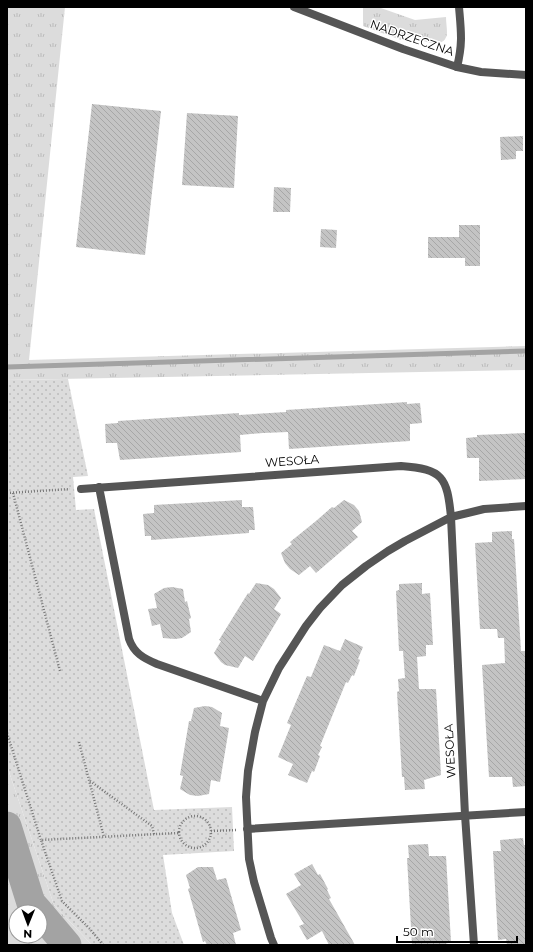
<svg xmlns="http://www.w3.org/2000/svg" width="533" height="952" viewBox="0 0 533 952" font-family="Montserrat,sans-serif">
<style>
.grass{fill:url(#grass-tufts);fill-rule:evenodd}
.park{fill:url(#park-dots)}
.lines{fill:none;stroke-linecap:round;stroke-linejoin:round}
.stream{stroke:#a3a3a3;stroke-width:5}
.river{stroke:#a3a3a3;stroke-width:29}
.building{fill:url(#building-back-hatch)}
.path{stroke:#777;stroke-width:2.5;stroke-dasharray:1 2;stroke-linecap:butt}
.minor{stroke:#555;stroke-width:8}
.tertiary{stroke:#555;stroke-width:8}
.labels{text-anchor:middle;stroke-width:3;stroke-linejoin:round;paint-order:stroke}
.street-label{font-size:12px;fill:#000;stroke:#fff}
</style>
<defs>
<pattern id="grass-tufts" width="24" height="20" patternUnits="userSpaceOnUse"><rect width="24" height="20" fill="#dcdcdc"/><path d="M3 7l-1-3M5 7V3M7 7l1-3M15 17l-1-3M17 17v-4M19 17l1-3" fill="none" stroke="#bbb"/></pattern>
<pattern id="park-dots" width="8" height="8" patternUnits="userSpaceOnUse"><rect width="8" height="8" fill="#dcdcdc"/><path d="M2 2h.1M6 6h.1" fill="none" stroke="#bbb" stroke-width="1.8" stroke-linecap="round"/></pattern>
<pattern id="building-back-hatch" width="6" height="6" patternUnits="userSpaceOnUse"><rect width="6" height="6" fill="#c4c4c4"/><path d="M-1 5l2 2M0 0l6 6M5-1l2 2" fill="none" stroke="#a7a7a7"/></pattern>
</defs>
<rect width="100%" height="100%" fill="#fff"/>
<path class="grass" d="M 7,7 L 65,7 L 29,360 L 526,346 L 526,370 L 7,380 Z
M 363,7 L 378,7 L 415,20 L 446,17 C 446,22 447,28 447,33 C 445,54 414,37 404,33 L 401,40 L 363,26 Z
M 7,766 L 54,905 L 92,945 L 7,945 ZM 16,912 L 40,912 L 40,936 L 16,936 Z"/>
<path class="park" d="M 68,379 L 88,476 L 73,477 L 76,510 L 94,509 L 154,810 L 232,807 L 234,851 L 163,855 L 172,913 L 184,945 L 92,945 L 54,905 L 7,766 L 7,380 Z"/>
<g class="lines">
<path class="stream" d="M 7,367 L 526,351"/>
<path class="river" d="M 7,826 L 31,903 L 39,912
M 40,913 L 67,945"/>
</g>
<path class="building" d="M 92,104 L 161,111 L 145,255 L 76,247 Z
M 187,113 L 238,116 L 234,188 L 182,185 Z
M 523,136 L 523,151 L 516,151 L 516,159 L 501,160 L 500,137 Z
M 274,187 L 291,188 L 290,212 L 273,212 Z
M 459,225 L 480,225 L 480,266 L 465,266 L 465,258 L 428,258 L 428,237 L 459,237 Z
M 321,229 L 337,230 L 336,248 L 320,247 Z
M 407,402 L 407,404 L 420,403 L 422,423 L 410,424 L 410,441 L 289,449 L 288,432 L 263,433 L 240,435 L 241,452 L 120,460 L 117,443 L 106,443 L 105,424 L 118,423 L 118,421 L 239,413 L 239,415 L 286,412 L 286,410 Z
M 526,433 L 526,479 L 479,481 L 479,458 L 467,458 L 466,438 L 477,437 L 477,435 Z
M 242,500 L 242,507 L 253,507 L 255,530 L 249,530 L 249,533 L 151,540 L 151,536 L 145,536 L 143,514 L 154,513 L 154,505 Z
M 344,500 L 354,505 L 359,511 L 362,522 L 352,531 L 358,537 L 316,573 L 310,566 L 299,575 L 290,569 L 285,563 L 281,553 L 292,544 L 290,542 L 316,521 L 332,507 L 334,508 Z
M 512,531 L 512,539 L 514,539 L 521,651 L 525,651 L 526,664 L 526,786 L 513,787 L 512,777 L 489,777 L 482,665 L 505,663 L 504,638 L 498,638 L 497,629 L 480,629 L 475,543 L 492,542 L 492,532 Z
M 256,583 L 268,585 L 274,589 L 281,598 L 274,609 L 281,614 L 253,661 L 245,656 L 238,668 L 225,665 L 221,662 L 214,653 L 221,641 L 219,640 L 248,593 L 249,594 Z
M 422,583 L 422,594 L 430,593 L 433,645 L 426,645 L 426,656 L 417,657 L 419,689 L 436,689 L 441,775 L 424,780 L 425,789 L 405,790 L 404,777 L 402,777 L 397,692 L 399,691 L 398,679 L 405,678 L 403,651 L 399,651 L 396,591 L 399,590 L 399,584 Z
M 172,587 L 183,589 L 185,602 L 187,601 L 191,618 L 189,619 L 191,632 L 182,638 L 175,639 L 163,638 L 160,624 L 152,626 L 148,609 L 157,608 L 154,594 L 164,588 Z
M 345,639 L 363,647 L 358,659 L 360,660 L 354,676 L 352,675 L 348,683 L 346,682 L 320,746 L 322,747 L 318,755 L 320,756 L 314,772 L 312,771 L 307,783 L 288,775 L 293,764 L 278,757 L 291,725 L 287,723 L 307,676 L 311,677 L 324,645 L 340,651 Z
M 205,706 L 212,707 L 222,713 L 220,726 L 229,728 L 220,782 L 211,780 L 209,794 L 198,796 L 190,795 L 180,789 L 183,776 L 180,775 L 189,721 L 191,721 L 194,708 Z
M 523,838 L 524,845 L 526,845 L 526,945 L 507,945 L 506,939 L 498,940 L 493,851 L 501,851 L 500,840 Z
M 428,844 L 429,856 L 446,856 L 451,942 L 442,945 L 412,945 L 407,858 L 409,858 L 408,845 Z
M 312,864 L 318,875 L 320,874 L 328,889 L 327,890 L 331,898 L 329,899 L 355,945 L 329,945 L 322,931 L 307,940 L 299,926 L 304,924 L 286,894 L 301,885 L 294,874 Z
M 198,867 L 213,867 L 217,880 L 226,878 L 241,930 L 233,933 L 236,945 L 207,945 L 205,941 L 203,942 L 188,889 L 190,888 L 186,875 Z"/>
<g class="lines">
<path class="path" d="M 7,493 L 70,489
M 13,493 L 60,671
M 7,733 L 41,840
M 79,742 L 104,837
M 90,781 L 152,826 L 154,834
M179 832a16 16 0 1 1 32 0a16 16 0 1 1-32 0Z
M 211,831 L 237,830
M 103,945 L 90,929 L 62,901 L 41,840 L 178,833"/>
<path class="minor" d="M 457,67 C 463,43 461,31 459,7
M 99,487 L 129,639 C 134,653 143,658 157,664 L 263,701
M 81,489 L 401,466 C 443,469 447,477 451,517 L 465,815 L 474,945
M 247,829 L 526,812
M 274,945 L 271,938 L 254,882 L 249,859 L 246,797 L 248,771 L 255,732 L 263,701 L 279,668 L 306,626 L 320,608 L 342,585 L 366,566 L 388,551 L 405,541 L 451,517 L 484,509 L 526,506"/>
<path class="tertiary" d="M 294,7 L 403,49 L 457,67 L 481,72 L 526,75"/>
</g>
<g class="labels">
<g class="street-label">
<text transform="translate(412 38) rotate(19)" y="4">NADRZECZNA</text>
<text transform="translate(292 461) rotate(-4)" y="4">WESOŁA</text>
<text transform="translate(450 751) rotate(-93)" y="4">WESOŁA</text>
</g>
</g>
<rect width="533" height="952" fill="none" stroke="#000000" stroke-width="16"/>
<g transform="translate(28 924) rotate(181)"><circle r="19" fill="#ffffff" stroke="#999999"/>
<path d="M0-3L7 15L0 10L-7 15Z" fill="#000000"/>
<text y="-6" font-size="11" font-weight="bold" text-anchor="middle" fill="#000000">N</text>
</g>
<path d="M397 936v6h120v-6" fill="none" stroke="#000000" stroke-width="2"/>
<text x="403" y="936" font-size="12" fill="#000000" stroke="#ffffff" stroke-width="3" paint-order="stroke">50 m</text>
</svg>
